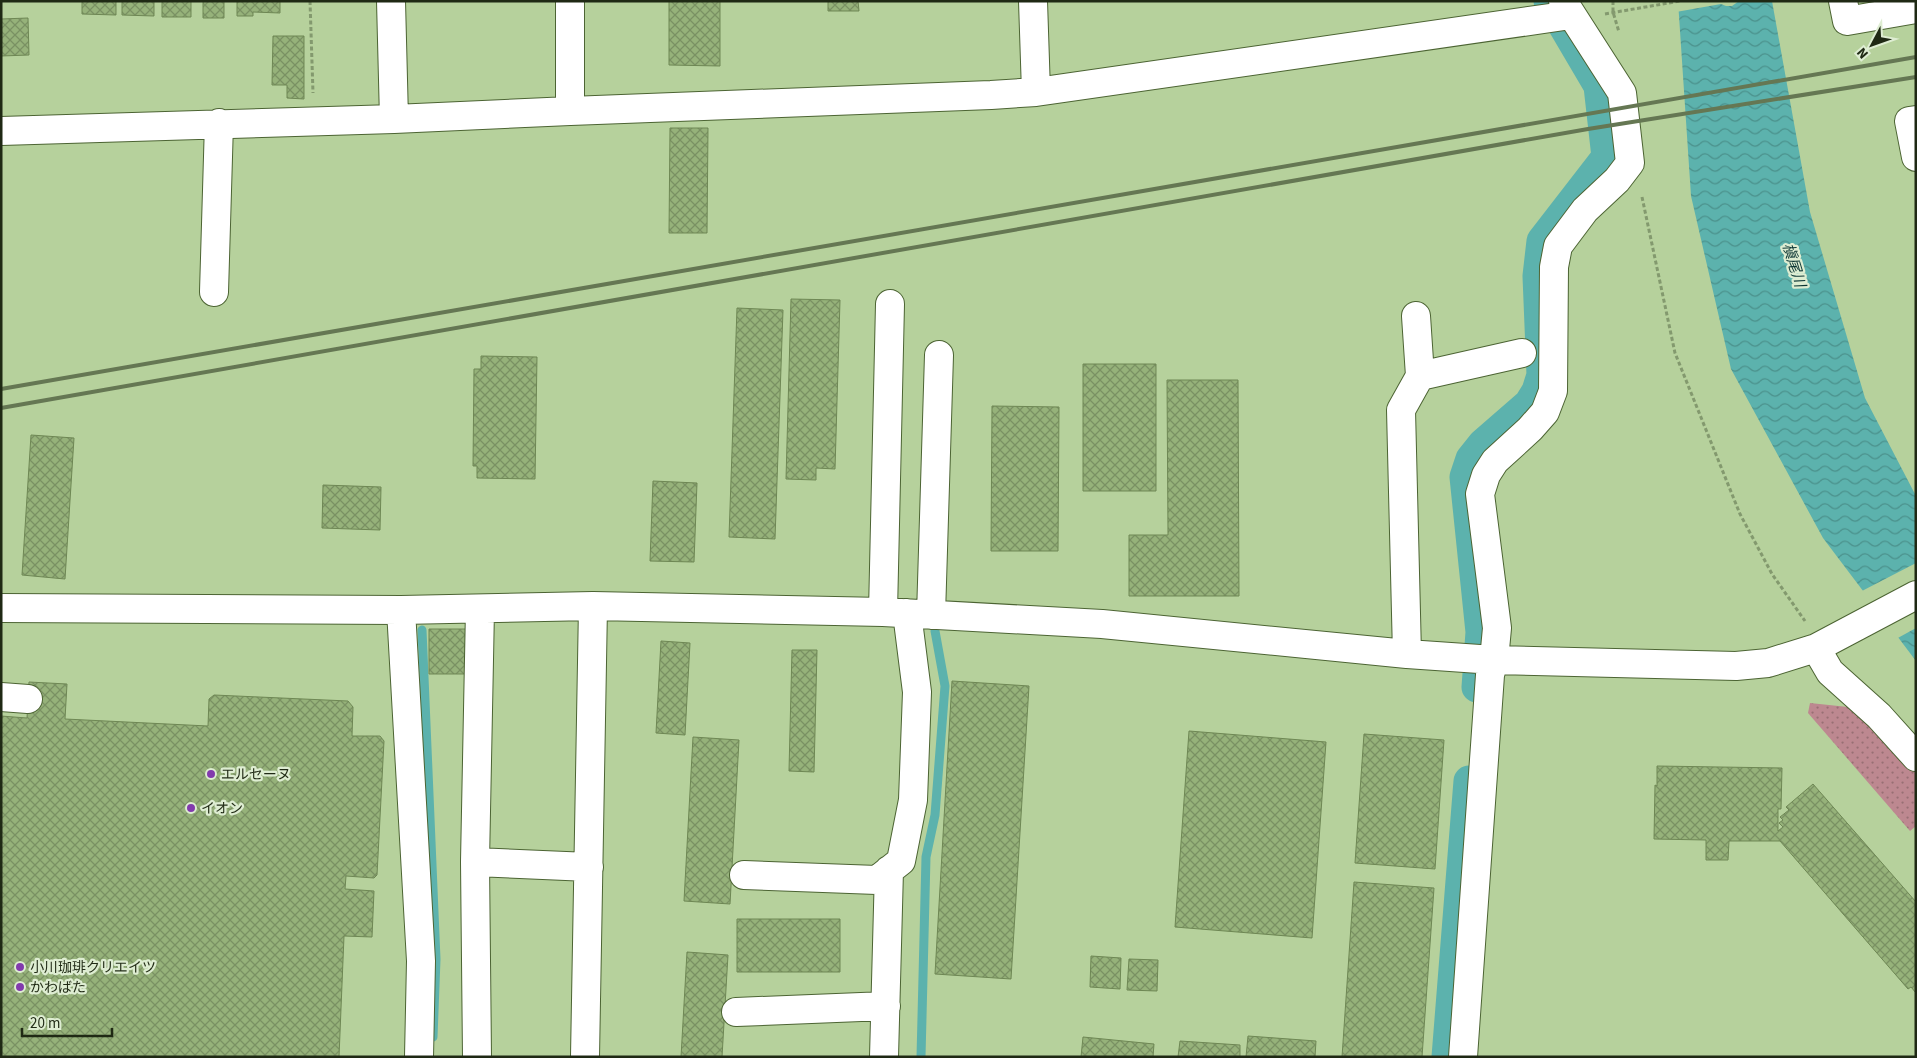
<svg xmlns="http://www.w3.org/2000/svg" width="1917" height="1058" viewBox="0 0 1917 1058" font-family="'Source Sans 3','Noto Sans JP',sans-serif">
<style>
.green{fill:url(#green-dots)}
.water{fill:url(#water-waves)}
.pier{fill:#b6d19c}
.lines{fill:none;stroke-linecap:round;stroke-linejoin:round}
.stream{stroke:#5cb2ad;stroke-width:9}
.canal{stroke:#5cb2ad;stroke-width:31}
.building{fill:url(#building-cross-hatch);stroke:#6e8754}
.minor-casing{stroke:#4c6433;stroke-width:30}
.path{stroke:#83996e;stroke-width:3;stroke-dasharray:4 2.5;stroke-linecap:butt}
.minor{stroke:#fff;stroke-width:28}
.rail{stroke:#657753;stroke-width:4}
.poi-dot{fill:#823bad;stroke:#deedd2;stroke-width:2}
.labels{text-anchor:middle;stroke-width:4.5;stroke-linejoin:round;paint-order:stroke}
.poi-label{font-size:14px;fill:#1f2914;stroke:#deedd2;text-anchor:start}
.water-label{font-size:15px;font-style:italic;fill:#0c3634;stroke:#deedd2}
</style>
<defs>
<pattern id="green-dots" width="8" height="8" patternUnits="userSpaceOnUse" patternTransform="scale(1.25)"><rect width="8" height="8" fill="#bd8890"/><path d="M2 2h.1M6 6h.1" fill="none" stroke="#996f74" stroke-width="1.8" stroke-linecap="round"/></pattern>
<pattern id="water-waves" width="16" height="10" patternUnits="userSpaceOnUse" patternTransform="scale(1.25)"><rect width="16" height="10" fill="#5cb2ad"/><path d="M0 5q4-4 8 0t8 0" fill="none" stroke="#4b918c"/></pattern>
<pattern id="building-cross-hatch" width="8" height="8" patternUnits="userSpaceOnUse" patternTransform="scale(1.25)"><rect width="8" height="8" fill="#96b27a"/><path d="M0 0l8 8M0 8l8-8" fill="none" stroke="#7a9163"/></pattern>
</defs>
<rect width="100%" height="100%" fill="#b6d19c"/>
<path class="green" d="M 1810,703 L 1848,707 L 1888,739 L 1916,770 L 1916,826 L 1910,831 L 1808,713 Z"/>
<path class="water" d="M 1678,1 L 1772,1 L 1810,212 L 1865,398 L 1916,496 L 1916,661 L 1823,538 L 1731,369 L 1691,196 Z"/>
<path class="pier" d="M 1676,1 L 1739,1 L 1732,6 L 1726,6 L 1721,4 L 1676,12 Z
M 1916,563 L 1916,628 L 1896,639 L 1860,592 Z"/>
<g class="lines">
<path class="stream" d="M 422,630 L 436,959 L 433,1037
M 921,1057 L 926,857 L 935,815 L 945,686 L 935,631"/>
<path class="canal" d="M 1477,687 L 1481,632 L 1465,477 L 1471,459 L 1483,444 L 1529,404 L 1537,391 L 1542,375 L 1538,276 L 1542,241 L 1607,157 L 1599,86 L 1549,1
M 1447,1057 L 1469,781"/>
</g>
<path class="building" d="M 82,1 L 116,1 L 116,15 L 82,14 Z
M 122,1 L 154,1 L 154,16 L 122,15 Z
M 162,1 L 191,1 L 191,17 L 162,17 Z
M 203,1 L 224,1 L 224,18 L 203,18 Z
M 237,1 L 280,1 L 280,13 L 253,12 L 253,16 L 237,16 Z
M 669,1 L 720,1 L 720,66 L 669,65 Z
M 828,1 L 858,1 L 859,11 L 828,11 Z
M 28,18 L 29,55 L 1,56 L 1,19 Z
M 273,36 L 304,36 L 304,99 L 287,98 L 287,85 L 272,85 Z
M 670,128 L 708,128 L 707,233 L 669,233 Z
M 791,299 L 840,300 L 835,469 L 816,468 L 816,480 L 786,479 Z
M 737,308 L 783,310 L 775,539 L 729,537 Z
M 481,356 L 537,357 L 535,479 L 477,478 L 477,466 L 473,466 L 474,369 L 481,369 Z
M 1083,364 L 1156,364 L 1156,491 L 1083,491 Z
M 1167,380 L 1238,380 L 1239,596 L 1129,596 L 1129,535 L 1168,535 Z
M 992,406 L 1059,407 L 1058,551 L 991,551 Z
M 31,435 L 74,438 L 65,579 L 22,575 Z
M 653,481 L 697,483 L 694,562 L 650,561 Z
M 323,485 L 381,487 L 380,530 L 322,528 Z
M 429,629 L 465,629 L 470,635 L 470,674 L 429,674 Z
M 661,641 L 690,643 L 685,735 L 656,733 Z
M 792,650 L 817,650 L 814,772 L 789,771 Z
M 952,681 L 1029,686 L 1011,979 L 935,974 Z
M 29,682 L 67,684 L 65,719 L 208,726 L 209,699 L 214,695 L 348,701 L 353,707 L 352,736 L 380,736 L 384,741 L 377,875 L 374,878 L 346,876 L 345,889 L 374,891 L 372,937 L 344,936 L 339,1057 L 1,1057 L 1,716 L 27,718 Z
M 1189,731 L 1326,742 L 1312,938 L 1175,927 Z
M 1364,734 L 1444,740 L 1435,869 L 1355,863 Z
M 693,737 L 739,740 L 730,904 L 684,901 Z
M 1657,766 L 1782,768 L 1781,809 L 1778,809 L 1778,831 L 1783,827 L 1779,823 L 1783,820 L 1780,817 L 1789,810 L 1786,807 L 1813,784 L 1916,902 L 1916,993 L 1911,987 L 1908,989 L 1780,841 L 1729,841 L 1728,860 L 1706,860 L 1706,840 L 1654,839 L 1655,785 L 1657,786 Z
M 1354,882 L 1434,888 L 1422,1057 L 1342,1057 Z
M 737,919 L 840,919 L 840,972 L 737,972 Z
M 687,952 L 728,955 L 722,1057 L 681,1057 Z
M 1091,956 L 1121,958 L 1120,989 L 1090,987 Z
M 1129,959 L 1158,960 L 1157,991 L 1127,990 Z
M 1248,1036 L 1316,1041 L 1315,1057 L 1246,1057 Z
M 1083,1037 L 1154,1044 L 1153,1057 L 1081,1057 Z
M 1180,1041 L 1240,1045 L 1240,1057 L 1178,1057 Z"/>
<g class="lines">
<g class="minor-casing">
<path id="minor" d="M 391,1 L 394,119
M 570,1 L 570,111
M 1033,1 L 1036,92
M 1843,1 L 1847,21 L 1916,9
M 1916,120 L 1909,121 L 1916,157
M 1,131 L 394,119 L 570,111 L 991,95 L 1036,92 L 1571,15
M 214,292 L 219,123
M 1420,376 L 1522,353
M 1,608 L 401,610 L 593,606 L 883,612 L 1102,624 L 1407,654 L 1494,660 L 1736,666 L 1768,663 L 1816,648 L 1916,595
M 401,610 L 421,961 L 419,1057
M 883,612 L 890,304
M 931,615 L 939,355
M 1816,648 L 1830,672 L 1879,716 L 1916,757
M 1407,654 L 1401,410 L 1420,376 L 1416,316
M 1,697 L 28,699
M 475,862 L 589,867
M 744,875 L 877,880 L 901,861 L 913,800 L 917,692 L 907,613
M 736,1012 L 886,1006
M 477,1057 L 475,862 L 480,609
M 585,1057 L 593,606
M 884,1057 L 889,870
M 1463,1057 L 1490,675 L 1494,660 L 1497,628 L 1480,494 L 1486,475 L 1495,461 L 1530,429 L 1545,412 L 1553,391 L 1554,267 L 1558,246 L 1585,210 L 1617,180 L 1630,163 L 1622,93 L 1563,1"/>
</g>
<path class="path" d="M 310,1 L 313,93
M 1613,1 L 1613,12 L 1619,32
M 1605,14 L 1680,1
M 1642,197 L 1675,353 L 1740,514 L 1772,574 L 1805,621"/>
<use href="#minor" class="minor"/>
<path class="rail" d="M 1,389 L 1916,57
M 1,408 L 1588,129 L 1916,77"/>
</g>
<g class="poi-dot">
<circle cx="211" cy="774" r="5"/>
<circle cx="191" cy="808" r="5"/>
<circle cx="20" cy="967" r="5"/>
<circle cx="20" cy="987" r="5"/>
</g>
<g class="labels">
<g class="poi-label">
<text x="221" y="779">エルセーヌ</text>
<text x="201" y="813">イオン</text>
<text x="30" y="972">小川珈琲クリエイツ</text>
<text x="30" y="992">かわばた</text>
</g>
<g class="water-label">
<text transform="translate(1794 265) rotate(73)" y="5">槇尾川</text>
</g>
</g>
<rect width="1917" height="1058" fill="none" stroke="#1f2914" stroke-width="5"/>
<g transform="translate(1872 45) rotate(229)" stroke="#deedd2" stroke-width="4" paint-order="stroke">
<path d="M0-4L9 19L0 12L-9 19Z" fill="#1f2914"/>
<text y="-8" font-size="14" font-weight="bold" text-anchor="middle" fill="#1f2914">N</text>
</g>
<path d="M22 1028v8h90v-8" fill="none" stroke="#1f2914" stroke-width="2.5"/>
<text x="30" y="1028" font-size="15" fill="#1f2914" stroke="#deedd2" stroke-width="4" paint-order="stroke">20 m</text>
</svg>
